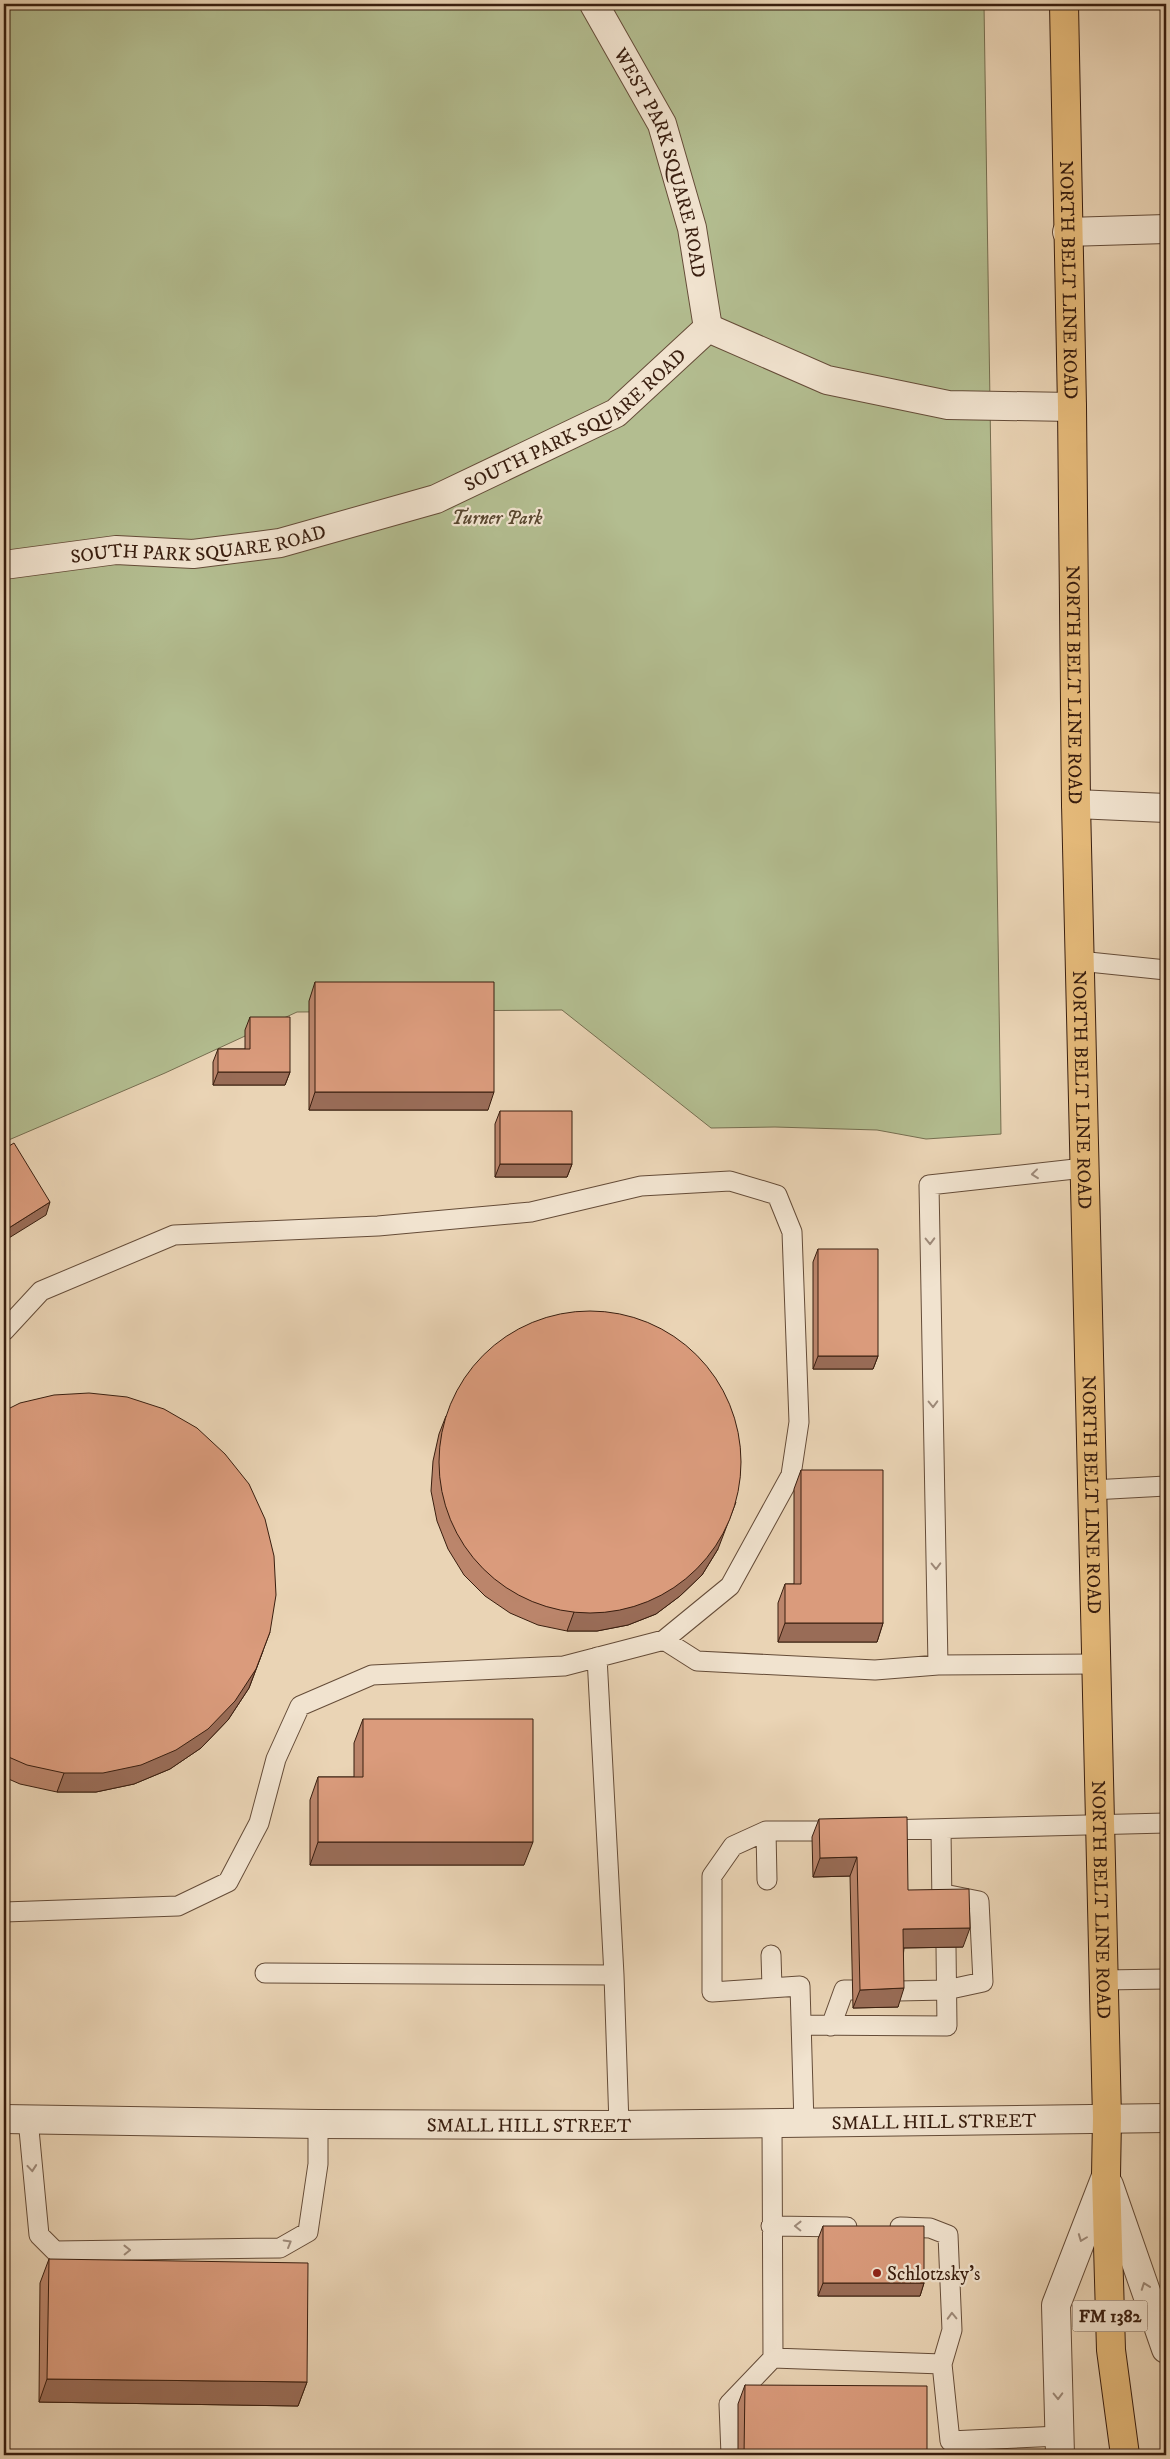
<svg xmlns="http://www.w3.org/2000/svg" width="1170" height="2459" viewBox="0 0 1170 2459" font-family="'IM FELL DW Pica',serif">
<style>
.green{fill:#b3bd90;stroke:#766e50}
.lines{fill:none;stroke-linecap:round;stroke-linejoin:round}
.service-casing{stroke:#654c38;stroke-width:21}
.minor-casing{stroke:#654c38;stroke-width:30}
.tertiary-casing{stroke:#654c38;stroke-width:30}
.primary-casing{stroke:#391e0f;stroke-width:30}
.service{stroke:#f1e3cf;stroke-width:19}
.minor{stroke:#f1e3cf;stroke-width:28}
.tertiary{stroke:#f1e3cf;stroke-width:28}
.primary{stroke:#e5ba7a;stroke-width:28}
.wall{fill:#bb856b;stroke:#391e0f}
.shaded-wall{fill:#996c57;stroke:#391e0f}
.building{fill:#da9b7c;stroke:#391e0f}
.oneway{stroke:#9e8a79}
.poi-dot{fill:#8f2418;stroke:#f1e3cf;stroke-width:2}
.labels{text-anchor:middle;stroke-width:4.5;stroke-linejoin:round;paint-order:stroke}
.shield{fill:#f1e3cf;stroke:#705949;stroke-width:1}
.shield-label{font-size:18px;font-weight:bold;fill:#391e0f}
.street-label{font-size:19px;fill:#391e0f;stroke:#f1e3cf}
.park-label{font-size:19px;font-style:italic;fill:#58462f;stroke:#f1e3cf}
.poi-label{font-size:19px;fill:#391e0f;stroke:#f1e3cf;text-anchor:start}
</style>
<rect width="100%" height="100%" fill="#ead4b5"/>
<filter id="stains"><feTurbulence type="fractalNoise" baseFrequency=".004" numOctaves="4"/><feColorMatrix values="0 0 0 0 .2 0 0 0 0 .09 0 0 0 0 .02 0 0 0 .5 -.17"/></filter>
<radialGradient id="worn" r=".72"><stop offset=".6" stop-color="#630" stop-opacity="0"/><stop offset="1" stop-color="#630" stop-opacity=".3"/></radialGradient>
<path class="green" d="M 4,4 L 984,4 L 1001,1134 L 926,1139 L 877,1130 L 775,1127 L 711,1128 L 562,1010 L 297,1012 L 165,1073 L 4,1142 Z"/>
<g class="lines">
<g class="service-casing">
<path id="service" d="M 1079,961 L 1166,970
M 1084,1168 L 929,1185 L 938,1665 L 1096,1664
M 4,1331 L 41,1291 L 174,1235 L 378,1226 L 531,1212 L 641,1186 L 730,1181 L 777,1195 L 792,1232 L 799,1422 L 791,1475 L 730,1586 L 664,1640 L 564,1666 L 372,1675 L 300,1706 L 276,1759 L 259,1823 L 228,1882 L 178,1906 L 4,1912
M 1092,1490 L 1166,1486
M 664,1640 L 697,1661 L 875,1670 L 938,1665
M 597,1657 L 614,1975
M 883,1830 L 1166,1823
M 941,1830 L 942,1907
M 766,1831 L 767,1880
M 771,1955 L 772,1988
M 265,1973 L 614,1975 L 619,2125
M 1104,1980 L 1166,1979
M 898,1991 L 946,1990 L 983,1982 L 979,1901 L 944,1894
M 801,2025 L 947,2026 L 946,1947
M 831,2026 L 844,1990 L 852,1990
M 28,2119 L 39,2235 L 55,2251 L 280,2248 L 308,2232 L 318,2164 L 318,2124
M 772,2124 L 773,2358 L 942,2364 L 950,2441 L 1059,2436
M 804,2124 L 800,1986 L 712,1992 L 712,1876 L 733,1846 L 766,1831 L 841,1831
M 771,2226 L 847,2227
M 900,2227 L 930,2228 L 948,2235 L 952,2330 L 942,2364
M 731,2455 L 729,2404 L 773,2358"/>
</g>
<g class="minor-casing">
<g id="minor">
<path id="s1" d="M 594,4 L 662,124 L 692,228 L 708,328"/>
<path d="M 1067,232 L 1166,229"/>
<path id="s2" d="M 4,565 L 116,550 L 193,554 L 280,543 L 436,499 L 616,413 L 708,328 L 827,380 L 948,405 L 1072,407"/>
<path d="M 1076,804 L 1166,808"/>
</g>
</g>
<g class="tertiary-casing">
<g id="tertiary">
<path id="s3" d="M 4,2119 L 318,2124 L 619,2125 L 1166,2118"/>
<path d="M 1109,2185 L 1166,2349"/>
<path d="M 1060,2455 L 1056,2305 L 1106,2176"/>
</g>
</g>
<g class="primary-casing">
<g id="primary">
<path id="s4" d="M 1064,4 L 1072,407 L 1076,804 L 1107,2118 L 1106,2176 L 1111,2350 L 1125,2455"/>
</g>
</g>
<use href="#service" class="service"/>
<use href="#minor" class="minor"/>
<use href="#tertiary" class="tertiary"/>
<use href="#primary" class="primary"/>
</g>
<path class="wall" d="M 315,982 L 488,1110 L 309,1110 L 309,1001 Z
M 250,1017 L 290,1072 L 285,1085 L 213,1085 L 213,1062 L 218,1049 L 245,1049 L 245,1030 Z
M 500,1111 L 572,1164 L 567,1177 L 495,1177 L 495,1124 Z
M 818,1249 L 878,1356 L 873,1369 L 813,1369 L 813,1262 Z
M 4,1411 L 263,1651 L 249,1688 L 228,1720 L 201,1748 L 170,1769 L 134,1784 L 96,1792 L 57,1792 L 20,1784 L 4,1777 Z
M 446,1416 L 718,1549 L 702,1575 L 680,1596 L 656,1614 L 628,1625 L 597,1631 L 567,1631 L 538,1625 L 510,1613 L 485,1596 L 464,1575 L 448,1549 L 437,1521 L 431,1491 L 433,1461 L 439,1434 Z
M 801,1470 L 883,1623 L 877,1642 L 778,1642 L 778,1603 L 785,1584 L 794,1584 L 794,1489 Z
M 363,1719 L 524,1865 L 310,1865 L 310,1800 L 318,1777 L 354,1777 L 354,1743 Z
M 819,1819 L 908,1890 L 963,1947 L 904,1948 L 898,2007 L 853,2008 L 850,1876 L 813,1877 L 812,1837 Z
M 823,2226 L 924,2283 L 920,2296 L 818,2296 L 818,2239 Z
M 49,2259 L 307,2382 L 298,2406 L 39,2402 L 40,2283 Z
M 745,2385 L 927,2455 L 738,2455 L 738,2404 Z"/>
<path class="shaded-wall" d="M 218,1072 L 290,1072 L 285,1085 L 213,1085 Z
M 315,1092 L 494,1092 L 488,1110 L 309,1110 Z
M 500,1164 L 572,1164 L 567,1177 L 495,1177 Z
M 50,1202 L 46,1215 L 4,1241 L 4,1231 Z
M 818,1356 L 878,1356 L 873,1369 L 813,1369 Z
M 736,1502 L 718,1549 L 702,1575 L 680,1596 L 656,1614 L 628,1625 L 597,1631 L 567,1631 L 574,1612 Z
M 785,1623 L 883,1623 L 877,1642 L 778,1642 Z
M 270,1632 L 249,1688 L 228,1720 L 201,1748 L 170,1769 L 134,1784 L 96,1792 L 57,1792 L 64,1773 Z
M 318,1842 L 533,1842 L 524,1865 L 310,1865 Z
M 857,1857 L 850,1876 L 813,1877 L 820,1858 Z
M 970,1928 L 963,1947 L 897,1948 L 903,1929 Z
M 904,1988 L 898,2007 L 853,2008 L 860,1990 Z
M 823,2283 L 924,2283 L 920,2296 L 818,2296 Z
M 47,2379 L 307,2382 L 298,2406 L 39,2402 Z"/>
<path class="building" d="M 315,982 L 494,982 L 494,1092 L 315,1092 Z
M 250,1017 L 290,1017 L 290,1072 L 218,1072 L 218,1049 L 250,1049 Z
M 500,1111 L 572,1111 L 572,1164 L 500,1164 Z
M 14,1143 L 50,1202 L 4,1231 L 4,1149 Z
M 818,1249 L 878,1249 L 878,1356 L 818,1356 Z
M439 1462a151 151 0 1 1 302 0a151 151 0 1 1-302 0Z
M 89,1393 L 127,1397 L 164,1409 L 197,1428 L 225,1454 L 249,1484 L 265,1519 L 274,1556 L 276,1595 L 270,1632 L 256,1669 L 235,1701 L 208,1729 L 176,1750 L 141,1765 L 103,1773 L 64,1773 L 27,1765 L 4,1755 L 4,1411 L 20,1403 L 54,1395 Z
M 801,1470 L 883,1470 L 883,1623 L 785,1623 L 785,1584 L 801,1584 Z
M 363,1719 L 533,1719 L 533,1842 L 318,1842 L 318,1777 L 363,1777 Z
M 907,1817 L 908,1890 L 969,1889 L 970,1928 L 903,1929 L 904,1988 L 860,1990 L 857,1857 L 820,1858 L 819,1819 Z
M 823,2226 L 924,2226 L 924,2283 L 823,2283 Z
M 49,2259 L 308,2263 L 307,2382 L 47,2379 Z
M 745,2385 L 927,2386 L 927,2455 L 744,2455 Z"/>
<defs><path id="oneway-chevron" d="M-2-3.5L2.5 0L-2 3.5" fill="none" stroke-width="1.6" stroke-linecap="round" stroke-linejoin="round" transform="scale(1.25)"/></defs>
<g class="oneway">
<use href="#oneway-chevron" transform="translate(1035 1174) rotate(174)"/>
<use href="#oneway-chevron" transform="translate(930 1241) rotate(89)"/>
<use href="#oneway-chevron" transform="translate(933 1404) rotate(89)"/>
<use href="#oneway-chevron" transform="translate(936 1566) rotate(89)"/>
<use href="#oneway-chevron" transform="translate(32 2168) rotate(85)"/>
<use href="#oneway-chevron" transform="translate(798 2226) rotate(-179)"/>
<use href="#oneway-chevron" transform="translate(1082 2238) rotate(111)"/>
<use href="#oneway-chevron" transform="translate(288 2243) rotate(-30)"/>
<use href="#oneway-chevron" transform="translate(127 2250) rotate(-1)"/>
<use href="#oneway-chevron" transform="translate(1145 2286) rotate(-110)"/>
<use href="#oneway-chevron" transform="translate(952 2316) rotate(-92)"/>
<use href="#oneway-chevron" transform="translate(1058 2396) rotate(89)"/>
</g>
<circle class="poi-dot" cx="877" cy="2273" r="5"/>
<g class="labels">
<rect class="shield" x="1072.5" y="2300.5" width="75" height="31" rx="4"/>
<g class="shield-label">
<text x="1110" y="2322">FM 1382</text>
</g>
<g class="street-label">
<text dy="7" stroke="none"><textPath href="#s1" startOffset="174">WEST PARK SQUARE ROAD</textPath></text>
<text dy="7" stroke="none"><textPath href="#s4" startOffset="276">NORTH BELT LINE ROAD</textPath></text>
<text dy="7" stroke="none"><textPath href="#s2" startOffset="601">SOUTH PARK SQUARE ROAD</textPath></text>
<text dy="7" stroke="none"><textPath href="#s2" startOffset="196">SOUTH PARK SQUARE ROAD</textPath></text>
<text dy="7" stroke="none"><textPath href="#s4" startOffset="681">NORTH BELT LINE ROAD</textPath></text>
<text dy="7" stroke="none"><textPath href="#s4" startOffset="1086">NORTH BELT LINE ROAD</textPath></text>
<text dy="7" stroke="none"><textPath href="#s4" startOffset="1491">NORTH BELT LINE ROAD</textPath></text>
<text dy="7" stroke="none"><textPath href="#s4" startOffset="1896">NORTH BELT LINE ROAD</textPath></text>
<text dy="7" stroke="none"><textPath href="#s3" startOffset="930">SMALL HILL STREET</textPath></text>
<text dy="7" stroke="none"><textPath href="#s3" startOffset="525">SMALL HILL STREET</textPath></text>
</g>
<g class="park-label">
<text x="497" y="524">Turner Park</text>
</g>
<g class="poi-label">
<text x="887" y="2280">Schlotzsky's</text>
</g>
</g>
<rect width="1170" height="2459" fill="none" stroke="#ead4b5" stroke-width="20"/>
<rect x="5" y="5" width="1160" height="2449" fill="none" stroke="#391e0f" stroke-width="2.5"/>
<rect x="10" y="10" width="1150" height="2439" fill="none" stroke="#391e0f"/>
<rect width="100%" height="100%" filter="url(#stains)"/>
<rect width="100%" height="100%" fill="url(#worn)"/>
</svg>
